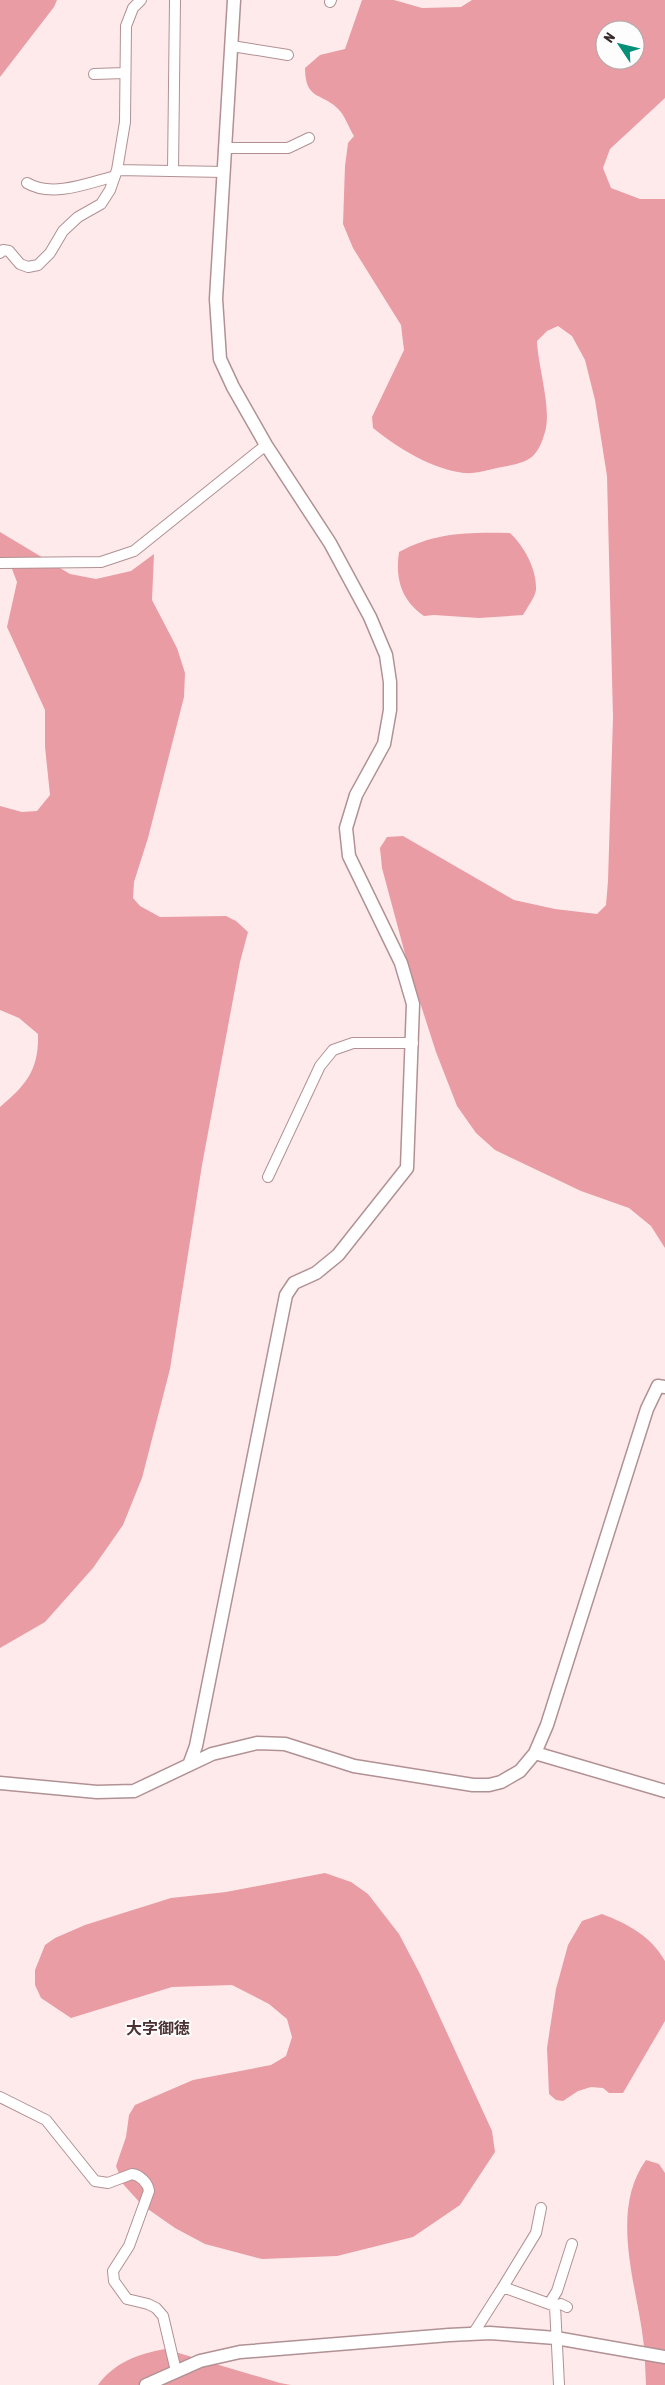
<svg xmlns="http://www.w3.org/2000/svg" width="665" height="2385" viewBox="0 0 665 2385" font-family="'Asap Condensed','Noto Sans JP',sans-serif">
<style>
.forest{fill:#e99ca3;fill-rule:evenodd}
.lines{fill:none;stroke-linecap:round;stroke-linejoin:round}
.minor-casing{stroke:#b19193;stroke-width:12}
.tertiary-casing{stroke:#b19193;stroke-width:15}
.minor{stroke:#fff;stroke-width:10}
.tertiary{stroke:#fff;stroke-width:12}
.labels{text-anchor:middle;stroke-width:4;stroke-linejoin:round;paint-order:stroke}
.quarter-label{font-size:16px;font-weight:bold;fill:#4b3234;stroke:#fdfdfd}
</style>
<rect width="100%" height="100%" fill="#ffeaeb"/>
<path class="forest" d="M 0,0 L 57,0 L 54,7 L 0,77 Z
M 362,0 L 394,0 L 422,8 L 461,7 L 472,0 L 665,0 L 665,98 L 610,149 L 603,168 L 611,188 L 640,199 L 665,199 L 665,1248 L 651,1226 L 629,1208 L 581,1191 L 495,1150 L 476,1133 L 457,1106 L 436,1052 L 408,965 L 382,868 L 380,848 L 387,837 L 403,836 L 514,900 L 555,909 L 597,914 L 606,905 L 608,881 L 613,717 L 607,476 L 595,400 L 585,360 L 572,336 L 558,326 L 547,331 L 537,341 C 538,367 552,409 545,432 C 537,460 528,462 502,467 C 491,469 476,474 464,473 C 431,469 398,448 373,428 L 372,417 L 404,350 L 401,325 L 353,248 L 343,224 L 345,166 L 348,143 L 354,136 C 349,128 346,118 340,111 C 324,92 305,102 305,68 L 320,55 L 345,49 ZM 605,30 L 635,30 L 635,60 L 605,60 Z
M 0,532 L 70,574 L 96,579 L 131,571 L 154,554 L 152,600 L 177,648 L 185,673 L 184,697 L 148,838 L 134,882 L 133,898 L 140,906 L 160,917 L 226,916 L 236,921 L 248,932 L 240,962 L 202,1165 L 170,1369 L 142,1478 L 123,1525 L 93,1568 L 45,1622 L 0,1648 L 0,1107 C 26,1085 39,1070 38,1034 L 19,1018 L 0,1010 L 0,806 L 22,812 L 37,811 L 50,795 L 45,747 L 45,710 L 7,627 L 17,582 L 12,569 L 0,564 Z
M 510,533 C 524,546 537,569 536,590 C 535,597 527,608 523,615 L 479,618 L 434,615 L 424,616 C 401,600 395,578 399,552 C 435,532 470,532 510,533 Z
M 325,1873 L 351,1882 L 368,1894 L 399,1934 L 420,1974 L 492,2131 L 495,2152 L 460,2205 L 413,2237 L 337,2256 L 262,2259 L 205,2244 L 175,2228 L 142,2205 L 123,2184 L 116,2166 L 126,2137 L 129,2115 L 135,2105 L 193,2080 L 271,2065 L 286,2056 L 292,2037 L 287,2019 L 269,2004 L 232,1985 L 172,1987 L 71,2018 L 41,1998 L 35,1985 L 35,1970 L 45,1945 L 55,1938 L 85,1925 L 171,1898 L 226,1892 Z
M 602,1914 C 628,1924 651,1936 665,1961 L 665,2021 L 623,2093 L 609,2093 L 603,2088 L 591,2087 L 578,2091 L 563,2101 L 556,2100 L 549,2094 L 547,2048 L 556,1989 L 568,1945 L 582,1921 Z
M 646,2160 L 659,2164 L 665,2173 L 665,2385 L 646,2385 C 645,2367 645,2349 642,2331 C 634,2277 611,2209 646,2160 Z
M 165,2349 L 280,2383 L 291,2385 L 98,2385 C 115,2362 138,2354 165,2349 Z"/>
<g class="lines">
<g class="minor-casing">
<path id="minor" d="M 330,2 L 331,0
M 232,46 L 288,55
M 94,74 L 125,73
M 225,148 L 288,148 L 309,138
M 117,170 L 224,172
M 173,171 L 175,0
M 27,183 C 52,198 89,183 115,176
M 0,253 L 3,250 L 9,251 L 20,264 L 28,267 L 38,265 L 50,253 L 63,231 L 78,217 L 101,204 L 110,190 L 117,170 L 125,122 L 126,26 L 133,8 L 141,0
M 0,563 L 101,562 L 134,551 L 266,445
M 268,1177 L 320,1066 L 333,1050 L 353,1043 L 413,1043
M 0,2097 L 46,2120 L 95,2181 L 108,2183 L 132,2174 C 140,2175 148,2183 149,2191 L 129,2246 L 113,2271 L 114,2281 L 127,2299 L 148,2304 L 156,2308 L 163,2316 L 176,2371
M 503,2287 L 536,2233 L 541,2208
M 549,2304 L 557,2291 L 572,2244
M 555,2306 L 561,2304 L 567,2307
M 473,2334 L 503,2287 L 555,2306 L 559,2385"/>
</g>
<g class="tertiary-casing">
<path id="tertiary" d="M 535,1753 L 665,1791
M 189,1765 L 196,1746 L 286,1295 L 294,1283 L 316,1273 L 338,1255 L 407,1168 L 413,1004 L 401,963 L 349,856 L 346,828 L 356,795 L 384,744 L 390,710 L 390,682 L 386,655 L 370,617 L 330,543 L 266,445 L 233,387 L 220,359 L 216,299 L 234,0
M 0,1783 L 97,1792 L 134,1791 L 212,1754 L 257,1743 L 285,1744 L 354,1766 L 473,1785 L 489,1785 L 501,1782 L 520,1771 L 535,1753 L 547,1725 L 647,1409 L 658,1386 L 665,1387
M 146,2385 L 200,2361 L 240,2352 L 449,2335 L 490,2333 L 556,2338 L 665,2357"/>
</g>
<use href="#minor" class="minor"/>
<use href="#tertiary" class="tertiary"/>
</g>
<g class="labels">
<g class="quarter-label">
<text x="158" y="2034">大字御徳</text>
</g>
</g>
<g transform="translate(620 45) rotate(305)"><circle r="24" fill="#fdfdfd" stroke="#aea9a9"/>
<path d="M0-4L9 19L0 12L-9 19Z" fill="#038f78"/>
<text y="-8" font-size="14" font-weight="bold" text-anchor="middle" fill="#372a2b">N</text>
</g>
</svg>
